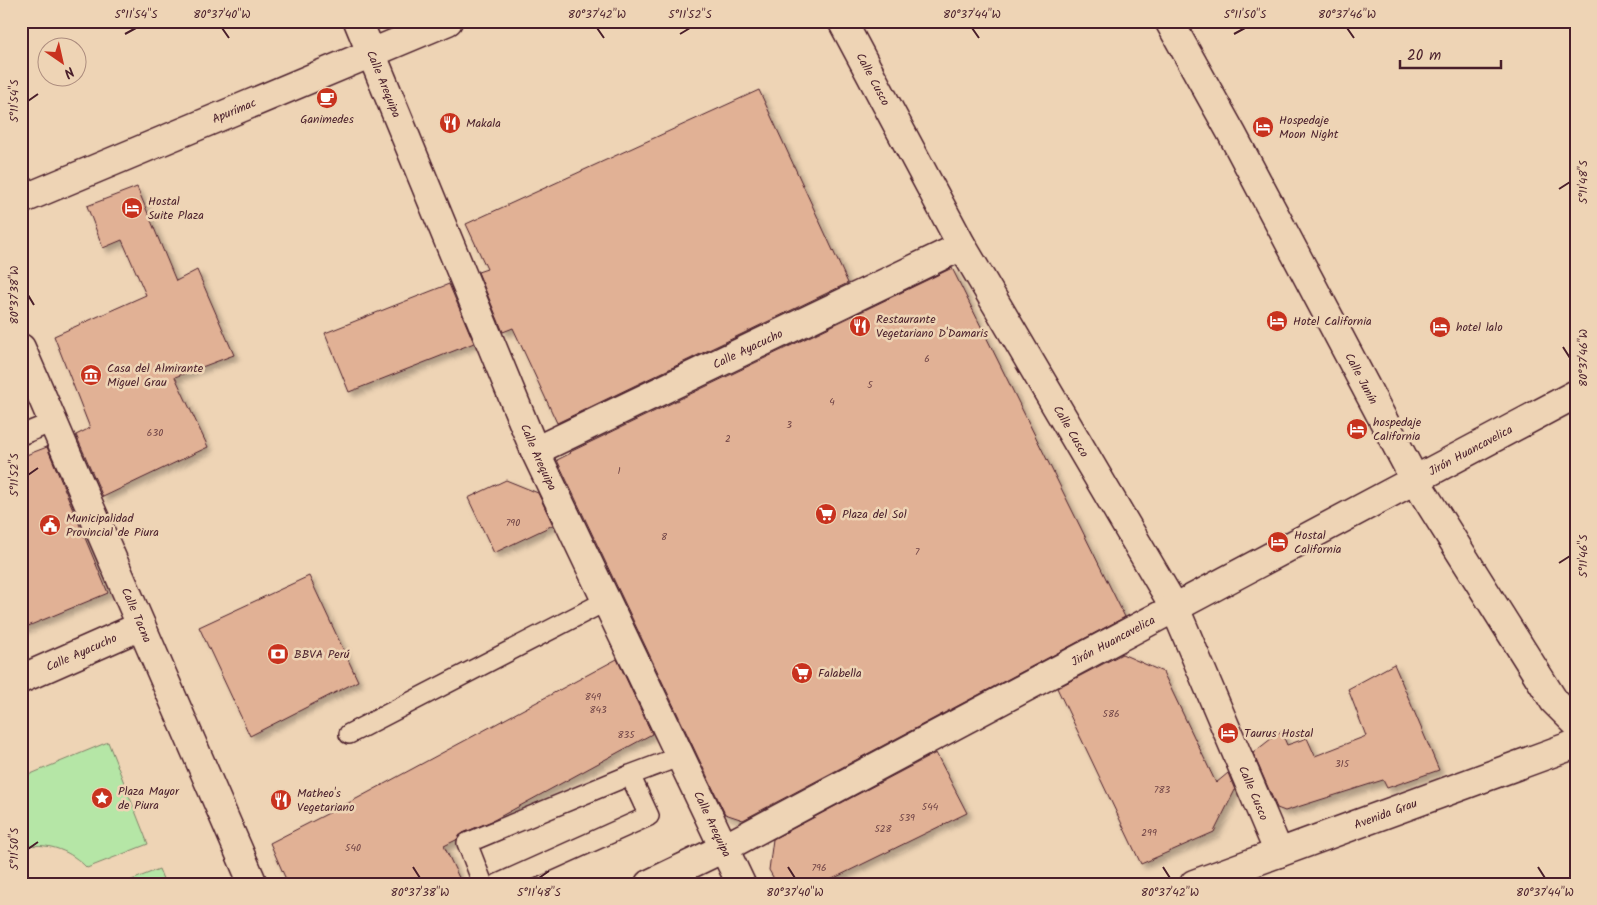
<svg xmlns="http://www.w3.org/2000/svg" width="1597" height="905" viewBox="0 0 1597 905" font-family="Kalam,sans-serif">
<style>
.green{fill:#b5e6a6;stroke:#808268}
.building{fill:#e1b195;stroke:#4a1f2b;filter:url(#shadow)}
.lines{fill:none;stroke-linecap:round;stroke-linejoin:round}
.lane-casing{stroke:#4a1f2b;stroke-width:22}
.street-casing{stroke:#4a1f2b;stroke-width:31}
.secondary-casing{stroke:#4a1f2b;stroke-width:31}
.lane{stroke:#eed4b5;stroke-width:19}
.street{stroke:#eed4b5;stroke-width:28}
.secondary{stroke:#eed4b5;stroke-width:28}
.ticks{fill:none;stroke:#4a1f2b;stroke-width:2}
.labels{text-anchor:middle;stroke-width:5;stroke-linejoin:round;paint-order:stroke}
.number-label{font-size:10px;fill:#704446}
.street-label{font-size:12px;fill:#4a1f2b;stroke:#eed4b5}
.poi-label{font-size:12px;fill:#4a1f2b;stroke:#eed4b5;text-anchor:start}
.neatline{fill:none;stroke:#4a1f2b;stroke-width:2}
.ticks-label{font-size:12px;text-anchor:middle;fill:#4a1f2b}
</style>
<defs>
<filter id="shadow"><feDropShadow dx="4.5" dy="4.5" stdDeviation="2.5" flood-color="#0004"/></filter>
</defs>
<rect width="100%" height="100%" fill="#eed4b5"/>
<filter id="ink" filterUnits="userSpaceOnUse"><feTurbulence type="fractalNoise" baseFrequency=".02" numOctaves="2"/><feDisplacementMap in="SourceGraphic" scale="10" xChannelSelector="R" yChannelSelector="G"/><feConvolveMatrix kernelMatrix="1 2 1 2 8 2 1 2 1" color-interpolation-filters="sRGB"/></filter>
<g filter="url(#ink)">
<path class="green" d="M 108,742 L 148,844 L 87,868 C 71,851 50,843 27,846 L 21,832 L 21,778 Z
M 159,869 L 165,884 L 122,884 Z"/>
<path class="building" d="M 759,90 L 848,283 L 557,423 L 513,328 L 503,332 L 478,272 L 487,269 L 466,224 Z
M 137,187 L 176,281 L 197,270 L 234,355 L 175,377 L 208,447 L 103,497 L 76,435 L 90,428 L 54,336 L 146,295 L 122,240 L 103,248 L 87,206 Z
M 952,268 L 1125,617 L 743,820 L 725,814 L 557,460 L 571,453 L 570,452 Z
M 449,284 L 474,343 L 349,392 L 325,333 Z
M 47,447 L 108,593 L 21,629 L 21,457 Z
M 506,480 L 538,493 L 553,525 L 494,553 L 468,498 Z
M 309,576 L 358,681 L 250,736 L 199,627 Z
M 1122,654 L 1163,672 L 1216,783 L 1228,773 L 1235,790 L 1214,832 L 1141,864 L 1057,688 Z
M 617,659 L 652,734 L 494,820 L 463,833 L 456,840 L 444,846 L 462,884 L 288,884 L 270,843 L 358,798 Z
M 1394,664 L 1439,770 L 1387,788 L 1383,780 L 1285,811 L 1277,808 L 1253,753 L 1281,731 L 1287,745 L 1307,738 L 1315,756 L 1366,736 L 1348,689 Z
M 936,753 L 967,813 L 822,884 L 777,884 L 769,870 L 773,839 Z"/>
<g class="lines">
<g class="lane-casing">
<path id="lane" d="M 21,435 L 53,422
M 349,734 L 606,601
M 630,775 L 681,756
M 483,884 L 467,843 L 630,775 L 649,816 L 498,884"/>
</g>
<g class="street-casing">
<g id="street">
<path id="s1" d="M 842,21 L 962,246 L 1175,608 L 1279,853"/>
<path id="s2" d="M 1169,21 L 1232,134 L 1415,480 L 1554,701 L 1576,723"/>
<path id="s3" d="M 21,200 L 448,21"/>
<path id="s4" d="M 535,451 L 962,246"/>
<path id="s5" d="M 21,679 L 141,626"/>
<path id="s6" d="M 649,884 L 724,848 L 1576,394"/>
</g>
</g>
<g class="secondary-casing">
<g id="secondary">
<path id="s7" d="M 358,21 L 535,451 L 741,884"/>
<path id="s8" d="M 21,348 L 253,884"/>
<path id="s9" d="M 1194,884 L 1576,744"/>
</g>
</g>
<use href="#lane" class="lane"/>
<use href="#street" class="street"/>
<use href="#secondary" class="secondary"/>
</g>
</g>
<path class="ticks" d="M 222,28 L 229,38M 597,28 L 604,38M 972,28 L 979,38M 1347,28 L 1354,38M 125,34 L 136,28M 680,34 L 690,28M 1234,34 L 1245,28M 28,101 L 38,94M 1559,189 L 1570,182M 28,295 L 34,305M 1563,347 L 1570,358M 28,475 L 38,468M 1559,563 L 1570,556M 28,849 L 38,842M 413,867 L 420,878M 788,867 L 795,878M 1163,867 L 1170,878M 1538,867 L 1545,878M 539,878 L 549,871"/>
<defs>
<g id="cafe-disc" transform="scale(1.125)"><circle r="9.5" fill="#c8321e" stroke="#eed4b5"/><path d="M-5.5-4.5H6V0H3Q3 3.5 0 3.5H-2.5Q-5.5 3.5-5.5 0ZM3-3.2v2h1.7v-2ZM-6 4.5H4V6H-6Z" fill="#fff"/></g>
<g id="restaurant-disc" transform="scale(1.125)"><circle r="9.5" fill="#c8321e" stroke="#eed4b5"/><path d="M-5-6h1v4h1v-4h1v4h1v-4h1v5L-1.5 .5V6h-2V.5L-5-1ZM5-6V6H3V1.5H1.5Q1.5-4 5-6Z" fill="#fff"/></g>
<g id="hotel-disc" transform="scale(1.125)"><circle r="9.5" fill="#c8321e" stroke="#eed4b5"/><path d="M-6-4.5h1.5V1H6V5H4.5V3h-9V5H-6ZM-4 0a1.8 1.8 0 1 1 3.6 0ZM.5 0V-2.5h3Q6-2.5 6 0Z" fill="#fff"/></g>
<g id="museum-disc" transform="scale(1.125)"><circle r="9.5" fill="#c8321e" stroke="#eed4b5"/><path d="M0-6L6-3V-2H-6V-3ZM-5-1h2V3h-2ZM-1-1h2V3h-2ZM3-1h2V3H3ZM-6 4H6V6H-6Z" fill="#fff"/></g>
<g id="supermarket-disc" transform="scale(1.125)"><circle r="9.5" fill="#c8321e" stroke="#eed4b5"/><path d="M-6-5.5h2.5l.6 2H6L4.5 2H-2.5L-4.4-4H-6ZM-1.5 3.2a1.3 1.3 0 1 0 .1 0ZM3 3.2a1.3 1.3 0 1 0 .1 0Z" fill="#fff"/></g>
<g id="civic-disc" transform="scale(1.125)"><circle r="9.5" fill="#c8321e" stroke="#eed4b5"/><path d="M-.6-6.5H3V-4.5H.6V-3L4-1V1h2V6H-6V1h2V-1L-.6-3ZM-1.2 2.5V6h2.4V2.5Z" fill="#fff"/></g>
<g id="bank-disc" transform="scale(1.125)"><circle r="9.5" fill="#c8321e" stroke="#eed4b5"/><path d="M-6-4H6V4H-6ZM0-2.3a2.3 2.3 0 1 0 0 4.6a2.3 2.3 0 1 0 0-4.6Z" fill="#fff"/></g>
<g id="sight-disc" transform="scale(1.125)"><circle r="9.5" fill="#c8321e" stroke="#eed4b5"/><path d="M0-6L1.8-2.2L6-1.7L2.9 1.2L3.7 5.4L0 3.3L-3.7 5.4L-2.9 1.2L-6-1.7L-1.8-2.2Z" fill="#fff"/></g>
</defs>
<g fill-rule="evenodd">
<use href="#cafe-disc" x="327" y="98"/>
<use href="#restaurant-disc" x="450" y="123"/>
<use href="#hotel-disc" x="1263" y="127"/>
<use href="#hotel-disc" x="132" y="208"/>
<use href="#hotel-disc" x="1277" y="321"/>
<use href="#restaurant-disc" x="860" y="326"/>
<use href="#hotel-disc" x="1440" y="327"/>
<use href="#museum-disc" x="91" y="375"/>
<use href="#hotel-disc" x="1357" y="429"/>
<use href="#supermarket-disc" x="826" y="514"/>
<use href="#civic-disc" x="50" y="525"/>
<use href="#hotel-disc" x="1278" y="542"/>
<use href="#bank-disc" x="278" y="654"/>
<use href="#supermarket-disc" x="802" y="673"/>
<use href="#hotel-disc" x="1228" y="733"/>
<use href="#sight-disc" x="102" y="798"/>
<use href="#restaurant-disc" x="281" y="800"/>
</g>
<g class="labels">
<g class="number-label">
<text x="927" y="362">6</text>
<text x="870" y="388">5</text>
<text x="832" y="405">4</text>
<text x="789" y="428">3</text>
<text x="155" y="436">630</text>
<text x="728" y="442">2</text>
<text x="619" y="474">1</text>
<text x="513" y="526">790</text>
<text x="664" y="540">8</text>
<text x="917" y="555">7</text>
<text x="593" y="700">849</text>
<text x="598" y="713">843</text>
<text x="1111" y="717">586</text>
<text x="626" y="738">835</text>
<text x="1342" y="767">315</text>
<text x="1162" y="793">783</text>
<text x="930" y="810">544</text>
<text x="907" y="821">539</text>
<text x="883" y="832">528</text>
<text x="1149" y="836">299</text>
<text x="353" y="851">540</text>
<text x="819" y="871">796</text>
</g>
<g class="street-label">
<text dy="4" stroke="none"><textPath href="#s1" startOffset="66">Calle Cusco</textPath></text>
<text dy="4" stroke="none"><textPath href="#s7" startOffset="68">Calle Arequipa</textPath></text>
<text dy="4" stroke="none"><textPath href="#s3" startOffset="231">Apurímac</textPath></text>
<text dy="4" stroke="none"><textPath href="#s4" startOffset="236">Calle Ayacucho</textPath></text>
<text dy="4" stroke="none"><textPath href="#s2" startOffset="406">Calle Junín</textPath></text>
<text dy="4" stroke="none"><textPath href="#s1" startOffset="470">Calle Cusco</textPath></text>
<text dy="4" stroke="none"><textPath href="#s6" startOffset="929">Jirón Huancavelica</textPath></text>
<text dy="4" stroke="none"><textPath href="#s7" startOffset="472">Calle Arequipa</textPath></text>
<text dy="4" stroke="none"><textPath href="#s8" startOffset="291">Calle Tacna</textPath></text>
<text dy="4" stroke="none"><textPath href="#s6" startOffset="524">Jirón Huancavelica</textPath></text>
<text dy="4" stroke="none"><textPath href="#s5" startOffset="66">Calle Ayacucho</textPath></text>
<text dy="4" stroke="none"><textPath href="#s1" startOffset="876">Calle Cusco</textPath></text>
<text dy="4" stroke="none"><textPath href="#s9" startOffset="204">Avenida Grau</textPath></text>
<text dy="4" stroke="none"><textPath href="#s7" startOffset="878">Calle Arequipa</textPath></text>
</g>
<g class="poi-label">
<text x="327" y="123" text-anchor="middle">Ganimedes</text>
<text x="1279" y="124">Hospedaje<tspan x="1279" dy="14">Moon Night</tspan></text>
<text x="466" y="127">Makala</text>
<text x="148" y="205">Hostal<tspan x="148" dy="14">Suite Plaza</tspan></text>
<text x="876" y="323">Restaurante<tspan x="876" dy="14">Vegetariano D'Damaris</tspan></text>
<text x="1293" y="325">Hotel California</text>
<text x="1456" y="331">hotel lalo</text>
<text x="107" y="372">Casa del Almirante<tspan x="107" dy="14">Miguel Grau</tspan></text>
<text x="1373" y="426">hospedaje<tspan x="1373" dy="14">California</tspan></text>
<text x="842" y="518">Plaza del Sol</text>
<text x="66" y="522">Municipalidad<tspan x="66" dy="14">Provincial de Piura</tspan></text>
<text x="1294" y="539">Hostal<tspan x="1294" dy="14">California</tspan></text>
<text x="294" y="658">BBVA Perú</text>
<text x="818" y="677">Falabella</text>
<text x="1244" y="737">Taurus Hostal</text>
<text x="118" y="795">Plaza Mayor<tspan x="118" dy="14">de Piura</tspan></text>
<text x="297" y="797">Matheo's<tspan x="297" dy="14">Vegetariano</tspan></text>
</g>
</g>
<rect width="1597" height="905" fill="none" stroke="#eed4b5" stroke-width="55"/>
<g transform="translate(62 62) rotate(146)"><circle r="24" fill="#eed4b5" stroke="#ac8c7e"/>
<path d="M0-4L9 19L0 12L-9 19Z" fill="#c8321e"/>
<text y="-8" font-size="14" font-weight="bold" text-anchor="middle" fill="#4a1f2b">N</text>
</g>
<path d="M1400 60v8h101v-8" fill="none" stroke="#4a1f2b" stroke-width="2.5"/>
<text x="1407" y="60" font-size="15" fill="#4a1f2b" stroke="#eed4b5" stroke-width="4" paint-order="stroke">20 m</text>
<rect x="28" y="28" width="1542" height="850" class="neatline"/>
<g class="ticks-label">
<text x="136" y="18">5°11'54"S</text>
<text x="222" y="18">80°37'40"W</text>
<text x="597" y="18">80°37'42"W</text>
<text x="690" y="18">5°11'52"S</text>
<text x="972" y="18">80°37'44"W</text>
<text x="1245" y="18">5°11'50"S</text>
<text x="1347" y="18">80°37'46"W</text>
<text transform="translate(14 101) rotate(-90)" y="4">5°11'54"S</text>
<text transform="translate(1583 182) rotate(-90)" y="4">5°11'48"S</text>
<text transform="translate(14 295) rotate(-90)" y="4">80°37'38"W</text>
<text transform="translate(1583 358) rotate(-90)" y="4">80°37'46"W</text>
<text transform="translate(14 475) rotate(-90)" y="4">5°11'52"S</text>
<text transform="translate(1583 556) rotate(-90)" y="4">5°11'46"S</text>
<text transform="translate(14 849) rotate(-90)" y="4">5°11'50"S</text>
<text x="420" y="896">80°37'38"W</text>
<text x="539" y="896">5°11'48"S</text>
<text x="795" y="896">80°37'40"W</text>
<text x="1170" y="896">80°37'42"W</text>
<text x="1545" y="896">80°37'44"W</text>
</g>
</svg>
